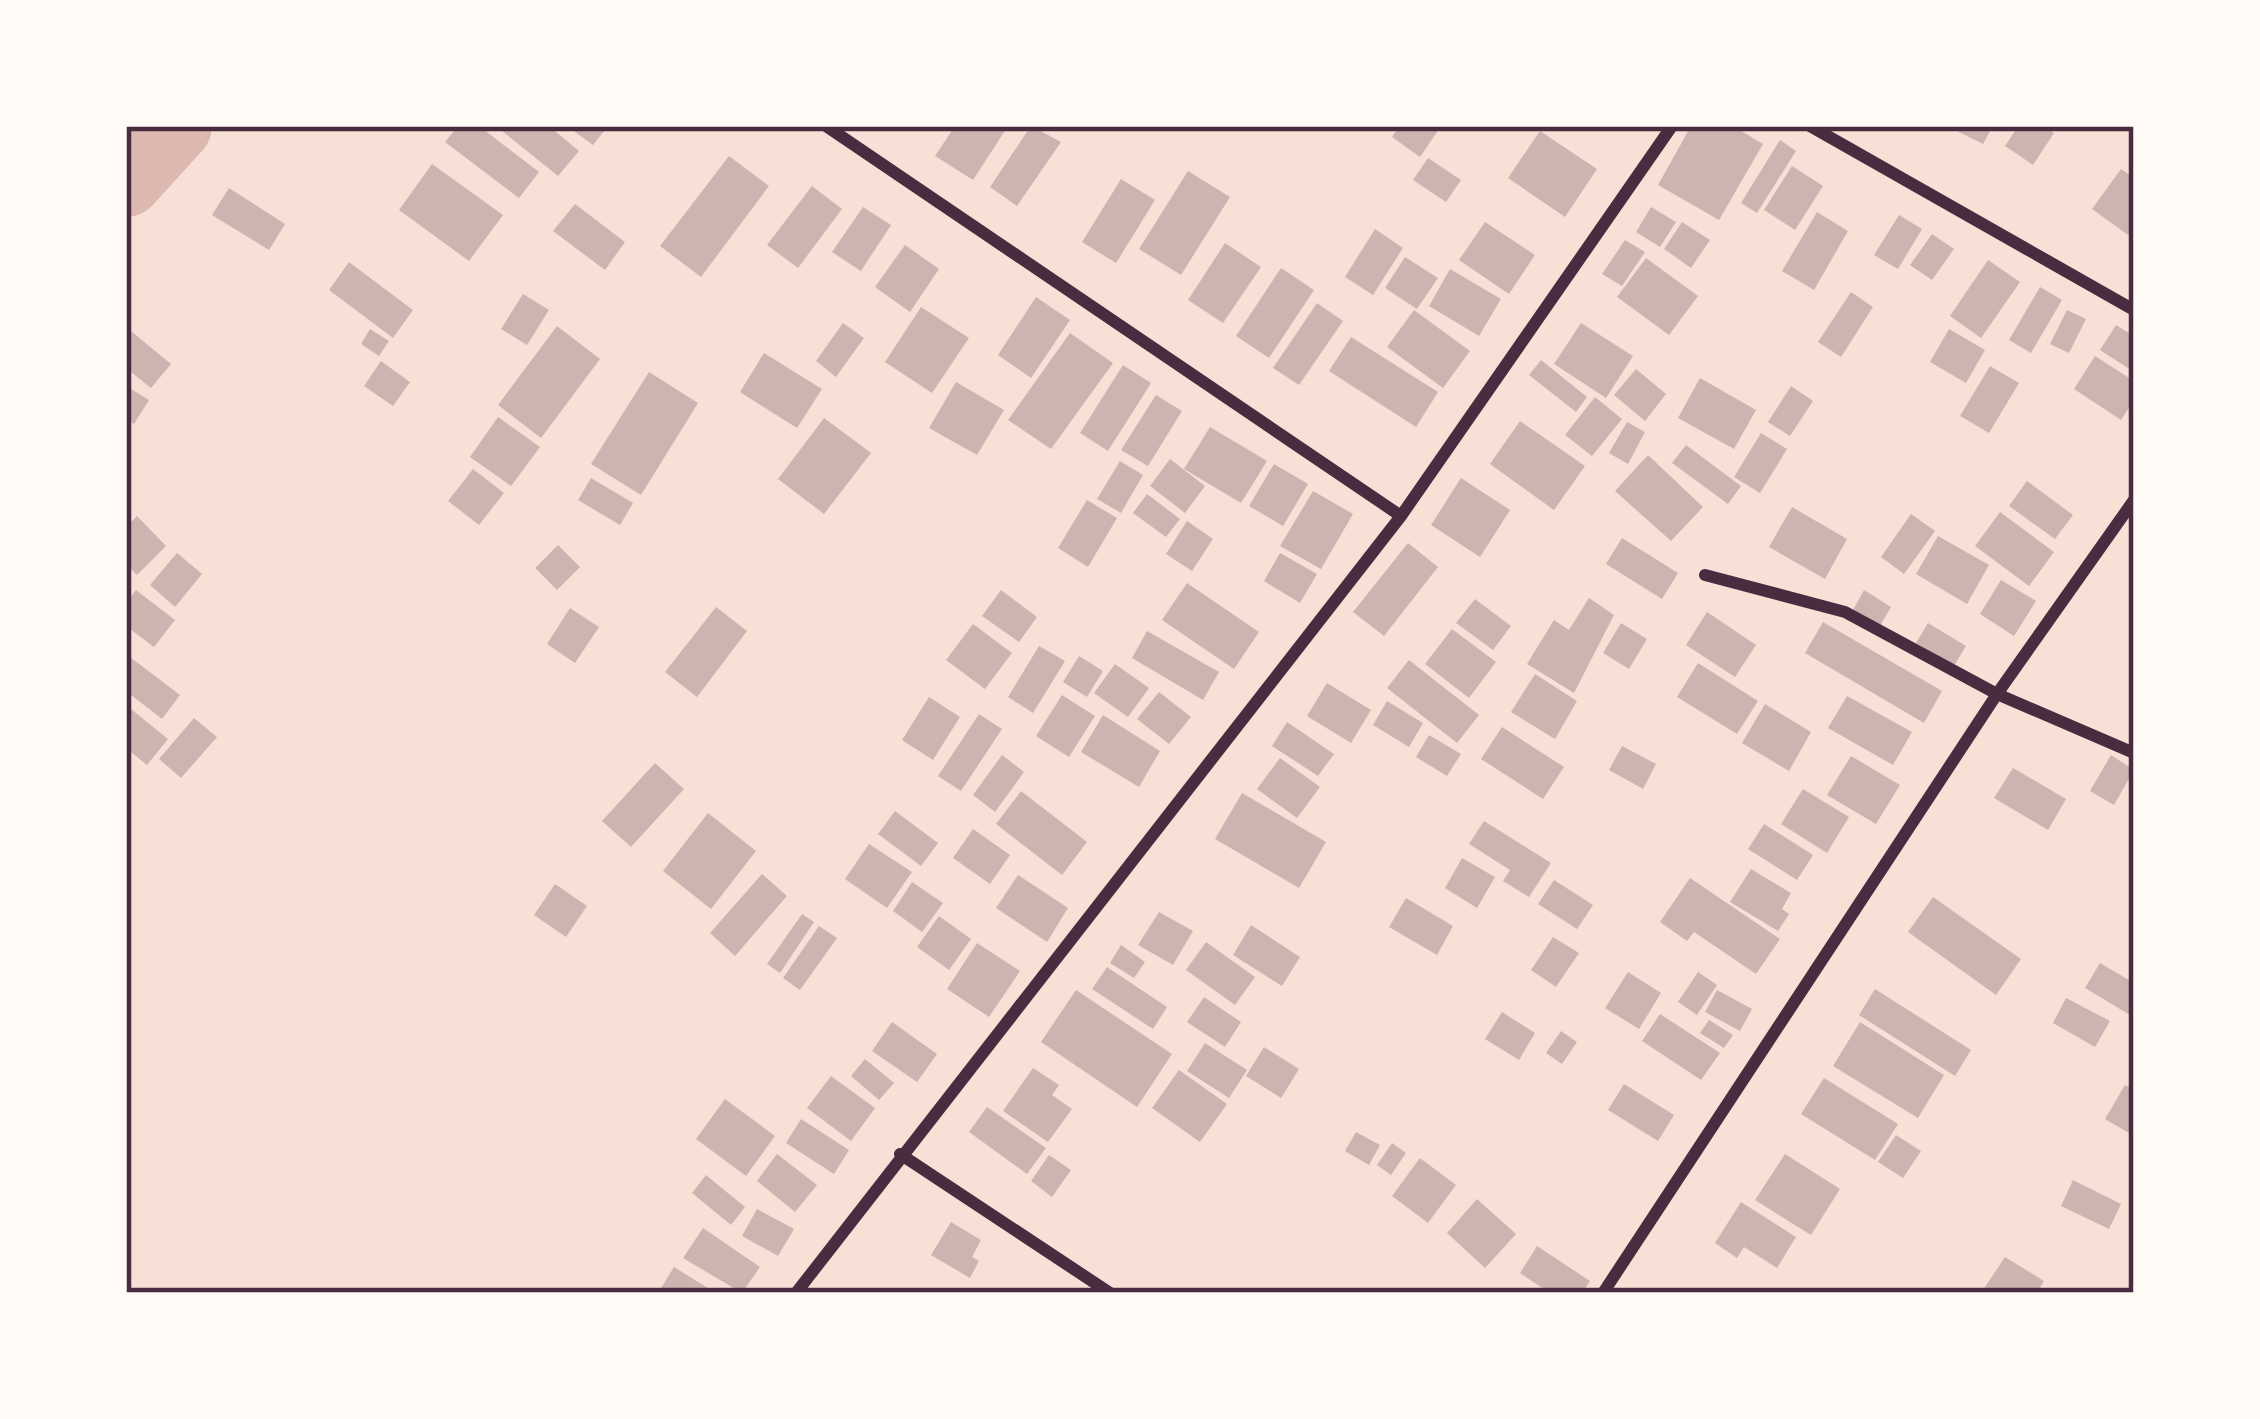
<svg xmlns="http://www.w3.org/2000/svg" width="2260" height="1419" viewBox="0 0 2260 1419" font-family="'Space Grotesk',sans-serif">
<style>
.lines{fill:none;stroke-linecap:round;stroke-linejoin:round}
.river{stroke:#dcb8b0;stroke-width:72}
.building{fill:#ccb4b1}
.minor{stroke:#4a2c40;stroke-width:12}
.neatline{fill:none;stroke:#4a2c40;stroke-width:4.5}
</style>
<rect width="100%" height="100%" fill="#f7e1d7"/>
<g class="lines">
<path class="river" d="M 126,181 L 176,126"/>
</g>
<path class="building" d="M 458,126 L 479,126 L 539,172 L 519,198 L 445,142 Z
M 496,126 L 549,126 L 579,151 L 558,176 Z
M 567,126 L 608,126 L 593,145 Z
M 955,126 L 1008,126 L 973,180 L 935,156 Z
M 1031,126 L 1061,142 L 1017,206 L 990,187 Z
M 1399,126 L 1441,126 L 1420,157 L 1392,137 Z
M 1691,126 L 1733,126 L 1763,144 L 1719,220 L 1658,185 Z
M 1947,126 L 1993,126 L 1983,144 Z
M 2018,126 L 2044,126 L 2054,133 L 2033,165 L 2005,146 Z
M 1540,131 L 1597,169 L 1565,217 L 1508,178 Z
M 1780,140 L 1796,151 L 1757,213 L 1741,203 Z
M 729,156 L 769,186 L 701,277 L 660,246 Z
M 1428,158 L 1461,180 L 1446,202 L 1413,180 Z
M 432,164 L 503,215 L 469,261 L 399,210 Z
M 1792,166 L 1823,186 L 1795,230 L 1764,210 Z
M 2121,169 L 2134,178 L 2134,226 L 2128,235 L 2092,209 Z
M 1188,171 L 1230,197 L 1181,275 L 1139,249 Z
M 1121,179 L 1155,200 L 1116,263 L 1082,242 Z
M 812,186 L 842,209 L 798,268 L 767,245 Z
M 229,188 L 285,224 L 269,250 L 212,215 Z
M 575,204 L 625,242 L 605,270 L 553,231 Z
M 863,207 L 891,225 L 861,271 L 832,252 Z
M 1651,207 L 1676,222 L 1660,247 L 1636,232 Z
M 1817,212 L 1848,231 L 1814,290 L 1782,271 Z
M 1899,215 L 1922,229 L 1898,269 L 1874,255 Z
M 1485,222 L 1535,255 L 1509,294 L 1459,260 Z
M 1682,222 L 1710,240 L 1691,268 L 1664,249 Z
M 1375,229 L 1403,248 L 1373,295 L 1345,277 Z
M 1932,234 L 1954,249 L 1932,280 L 1910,265 Z
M 1625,240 L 1645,252 L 1622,286 L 1602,274 Z
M 1225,243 L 1261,267 L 1223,323 L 1188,300 Z
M 905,245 L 939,269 L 910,312 L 875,287 Z
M 1405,257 L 1438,278 L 1417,309 L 1385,288 Z
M 1646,258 L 1698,296 L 1669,335 L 1617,297 Z
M 1988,260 L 2020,282 L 1981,338 L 1950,316 Z
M 349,262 L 413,310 L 393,338 L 329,290 Z
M 1281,268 L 1314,290 L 1269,358 L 1236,336 Z
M 1450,269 L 1501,299 L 1479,336 L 1429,306 Z
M 2040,287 L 2062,300 L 2031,353 L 2009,340 Z
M 1851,292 L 1873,307 L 1841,357 L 1818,342 Z
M 523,294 L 549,310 L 527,345 L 501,329 Z
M 1036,297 L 1070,320 L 1031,378 L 998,355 Z
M 1317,303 L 1343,321 L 1299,385 L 1273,368 Z
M 921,307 L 969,338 L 932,393 L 885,362 Z
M 1414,310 L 1470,351 L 1443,388 L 1387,347 Z
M 2067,310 L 2086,319 L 2069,353 L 2050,344 Z
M 843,323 L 864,338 L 836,377 L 816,361 Z
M 1581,323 L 1633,356 L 1606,398 L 1554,364 Z
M 2116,325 L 2134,336 L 2134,372 L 2100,350 Z
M 557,326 L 600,359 L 541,438 L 498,405 Z
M 126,327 L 171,364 L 151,388 L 126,368 Z
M 370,329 L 389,341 L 379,356 L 361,344 Z
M 1949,329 L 1985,350 L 1966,383 L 1930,362 Z
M 1070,333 L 1113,363 L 1051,449 L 1008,420 Z
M 1351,337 L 1438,392 L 1416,427 L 1329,371 Z
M 764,353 L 822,389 L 797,428 L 740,392 Z
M 2095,356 L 2134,381 L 2134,400 L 2121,420 L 2074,389 Z
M 1541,360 L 1587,397 L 1576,412 L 1529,375 Z
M 381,361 L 410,382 L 393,406 L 364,386 Z
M 1123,365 L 1151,383 L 1108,451 L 1080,433 Z
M 1990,366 L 2019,383 L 1989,433 L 1960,416 Z
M 1636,369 L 1666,394 L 1645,421 L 1614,395 Z
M 649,372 L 698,403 L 641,495 L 591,464 Z
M 1700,378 L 1756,410 L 1734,449 L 1678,418 Z
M 956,382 L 1004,410 L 977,455 L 929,428 Z
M 126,386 L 149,400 L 134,424 L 126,419 Z
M 1791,386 L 1813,401 L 1790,436 L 1768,422 Z
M 1156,395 L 1182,411 L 1148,466 L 1121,450 Z
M 1595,397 L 1622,419 L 1592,456 L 1565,435 Z
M 498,417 L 540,447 L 511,486 L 470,457 Z
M 824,418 L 871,453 L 824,514 L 778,479 Z
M 1520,421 L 1585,466 L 1554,510 L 1490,464 Z
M 1627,422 L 1645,432 L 1628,464 L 1609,453 Z
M 1210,427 L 1267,461 L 1241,503 L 1184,469 Z
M 1761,433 L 1787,449 L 1760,493 L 1734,477 Z
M 1686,445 L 1741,486 L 1728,504 L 1672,463 Z
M 1648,455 L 1703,507 L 1671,541 L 1615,491 Z
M 1170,459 L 1205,486 L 1185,513 L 1150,486 Z
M 1120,461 L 1143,475 L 1121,513 L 1097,499 Z
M 1274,464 L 1308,484 L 1283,526 L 1249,506 Z
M 473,469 L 504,493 L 479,525 L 448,501 Z
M 591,478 L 633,503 L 620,525 L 578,500 Z
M 1461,478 L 1510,510 L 1480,557 L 1431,525 Z
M 2027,481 L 2073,515 L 2055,539 L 2009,506 Z
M 1313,491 L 1353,514 L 1321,569 L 1280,546 Z
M 1147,494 L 1180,519 L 1166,537 L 1133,513 Z
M 1087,500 L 1117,518 L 1088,567 L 1058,548 Z
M 1792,507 L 1847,539 L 1825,579 L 1769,547 Z
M 2000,512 L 2054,552 L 2029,586 L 1975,546 Z
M 1911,514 L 1935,531 L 1904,574 L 1881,557 Z
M 137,516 L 166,546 L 137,575 L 126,564 L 126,527 Z
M 1187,521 L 1213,539 L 1192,571 L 1166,554 Z
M 1938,536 L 1989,565 L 1967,604 L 1916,574 Z
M 1622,538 L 1678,573 L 1662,599 L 1606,564 Z
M 1408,543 L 1438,567 L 1384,636 L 1353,612 Z
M 558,545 L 580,567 L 557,590 L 535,568 Z
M 177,553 L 202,574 L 175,607 L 150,585 Z
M 1280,553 L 1317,574 L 1300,603 L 1264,581 Z
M 2001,580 L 2036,601 L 2014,636 L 1980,614 Z
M 1187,583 L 1259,632 L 1234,669 L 1162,620 Z
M 136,590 L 175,620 L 154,647 L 126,626 L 126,603 Z
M 1001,590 L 1037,617 L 1019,642 L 982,616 Z
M 1864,590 L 1891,607 L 1880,626 L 1853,610 Z
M 1589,598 L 1614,615 L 1574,693 L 1527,664 L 1554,620 L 1569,630 Z
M 1475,599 L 1511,626 L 1493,650 L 1456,623 Z
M 716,607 L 747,631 L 697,697 L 665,672 Z
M 570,608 L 599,627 L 575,663 L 547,644 Z
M 1707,612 L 1756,645 L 1735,677 L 1686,645 Z
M 1823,622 L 1942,691 L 1924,723 L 1805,653 Z
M 1621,623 L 1647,639 L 1629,669 L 1603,653 Z
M 1928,623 L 1966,646 L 1954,666 L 1916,643 Z
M 973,624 L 1012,653 L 985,689 L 946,660 Z
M 1452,629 L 1496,662 L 1469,698 L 1425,664 Z
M 1147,631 L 1219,672 L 1203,700 L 1132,658 Z
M 1039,646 L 1065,661 L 1033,713 L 1008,697 Z
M 126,654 L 180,695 L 162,719 L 126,691 Z
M 1079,656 L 1103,671 L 1087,697 L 1063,682 Z
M 1409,660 L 1479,715 L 1457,743 L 1387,688 Z
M 1698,663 L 1758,701 L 1737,734 L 1677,697 Z
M 1115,664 L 1149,688 L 1128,717 L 1094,693 Z
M 1535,674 L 1577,701 L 1555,739 L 1511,712 Z
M 1327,683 L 1371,710 L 1351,743 L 1307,716 Z
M 1159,692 L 1191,717 L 1169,744 L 1137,719 Z
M 1062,695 L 1095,716 L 1069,757 L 1036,736 Z
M 1847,696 L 1912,732 L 1893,765 L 1828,728 Z
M 929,697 L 960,717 L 933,760 L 902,740 Z
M 1387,701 L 1423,723 L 1409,747 L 1373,725 Z
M 1765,704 L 1811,732 L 1789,771 L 1742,743 Z
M 126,705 L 168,739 L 147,765 L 126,748 Z
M 979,714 L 1002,729 L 961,791 L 938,776 Z
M 1103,715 L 1160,751 L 1139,787 L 1081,752 Z
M 194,718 L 217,737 L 181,778 L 159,759 Z
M 1287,722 L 1334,754 L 1318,776 L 1272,746 Z
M 1502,727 L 1564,767 L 1543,799 L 1481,759 Z
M 1429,735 L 1461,754 L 1447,776 L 1416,757 Z
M 1622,746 L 1656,764 L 1643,789 L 1609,770 Z
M 1002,755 L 1024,772 L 995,812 L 973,795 Z
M 2111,755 L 2134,770 L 2114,805 L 2090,791 Z
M 1851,756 L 1900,785 L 1876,824 L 1827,795 Z
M 1280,758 L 1320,787 L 1297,818 L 1257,789 Z
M 655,763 L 684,789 L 631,847 L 602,821 Z
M 2013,768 L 2066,799 L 2048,830 L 1994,798 Z
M 1803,789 L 1849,817 L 1827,853 L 1781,824 Z
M 1021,791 L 1087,842 L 1062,875 L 996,824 Z
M 1242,793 L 1326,842 L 1299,888 L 1215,839 Z
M 895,811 L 938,843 L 921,866 L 878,834 Z
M 708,813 L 756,851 L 711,909 L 663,871 Z
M 1484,821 L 1551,863 L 1529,897 L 1503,881 L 1510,870 L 1469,844 Z
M 1764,824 L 1813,855 L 1797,880 L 1748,849 Z
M 973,829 L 1010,855 L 990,884 L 953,858 Z
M 869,844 L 912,872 L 887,908 L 845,879 Z
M 1462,858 L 1495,877 L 1477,908 L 1445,888 Z
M 1751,869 L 1791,893 L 1782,909 L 1789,914 L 1778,931 L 1730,902 Z
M 762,874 L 787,896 L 735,956 L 710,933 Z
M 1018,875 L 1068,908 L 1047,942 L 996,908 Z
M 1690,878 L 1780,939 L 1756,974 L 1694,932 L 1687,941 L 1660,922 Z
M 1554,880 L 1593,905 L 1577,929 L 1538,904 Z
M 912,882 L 943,903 L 922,932 L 893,911 Z
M 555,884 L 587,906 L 566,937 L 534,915 Z
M 1933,897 L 2021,959 L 1996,995 L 1908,932 Z
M 1406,898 L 1453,926 L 1437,955 L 1389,927 Z
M 1159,912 L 1193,931 L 1173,965 L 1138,945 Z
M 802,914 L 814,922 L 780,973 L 767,964 Z
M 939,916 L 971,939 L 949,970 L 917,947 Z
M 1251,925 L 1300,957 L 1282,986 L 1233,955 Z
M 819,926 L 837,938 L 800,990 L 783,978 Z
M 1553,937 L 1579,953 L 1556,987 L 1531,970 Z
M 1206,942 L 1255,977 L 1235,1005 L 1186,970 Z
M 977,943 L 1020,971 L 989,1017 L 947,989 Z
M 1121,945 L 1145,962 L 1134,978 L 1110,963 Z
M 2100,963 L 2134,983 L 2130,1015 L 2085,988 Z
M 1107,967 L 1167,1007 L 1153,1029 L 1092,989 Z
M 1628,972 L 1661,993 L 1639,1029 L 1605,1008 Z
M 1698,972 L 1717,985 L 1697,1015 L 1678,1002 Z
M 1875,989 L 1971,1050 L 1955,1076 L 1859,1015 Z
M 1076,990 L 1172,1054 L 1137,1107 L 1041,1042 Z
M 1717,990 L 1752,1009 L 1740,1031 L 1705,1012 Z
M 1204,997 L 1241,1022 L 1225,1047 L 1187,1022 Z
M 2066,998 L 2110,1021 L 2095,1047 L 2053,1023 Z
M 1502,1012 L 1535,1033 L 1519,1060 L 1485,1039 Z
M 1660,1014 L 1720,1053 L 1701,1080 L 1642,1041 Z
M 1709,1020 L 1733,1035 L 1724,1048 L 1700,1033 Z
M 892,1022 L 937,1054 L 917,1082 L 872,1051 Z
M 1860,1022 L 1944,1075 L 1918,1118 L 1833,1066 Z
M 1561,1031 L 1577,1042 L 1562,1064 L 1546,1053 Z
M 1205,1043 L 1247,1070 L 1229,1098 L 1187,1071 Z
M 1264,1047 L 1299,1069 L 1281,1098 L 1246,1076 Z
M 865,1059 L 894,1083 L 879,1100 L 851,1076 Z
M 1033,1068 L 1059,1085 L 1052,1095 L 1072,1109 L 1048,1142 L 1003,1111 Z
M 1179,1070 L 1227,1104 L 1200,1142 L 1152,1108 Z
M 831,1076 L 875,1108 L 851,1141 L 807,1108 Z
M 1824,1078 L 1898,1124 L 1875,1160 L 1801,1114 Z
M 1624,1084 L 1674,1115 L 1658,1141 L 1608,1110 Z
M 2125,1085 L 2134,1090 L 2134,1136 L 2105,1119 Z
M 725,1099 L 775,1136 L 746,1176 L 696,1139 Z
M 987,1107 L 1046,1148 L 1027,1174 L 969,1132 Z
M 801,1119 L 849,1150 L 834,1174 L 786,1143 Z
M 1356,1132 L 1380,1145 L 1369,1165 L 1345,1151 Z
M 1896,1135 L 1921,1151 L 1903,1178 L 1878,1162 Z
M 1392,1143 L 1406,1153 L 1391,1175 L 1377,1165 Z
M 777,1154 L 817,1185 L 795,1212 L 757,1181 Z
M 1785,1154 L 1840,1189 L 1811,1235 L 1755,1200 Z
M 1049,1155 L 1071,1170 L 1052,1197 L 1031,1181 Z
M 1420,1158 L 1456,1185 L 1428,1223 L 1392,1196 Z
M 706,1175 L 745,1207 L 731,1225 L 692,1193 Z
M 2073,1180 L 2121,1204 L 2109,1229 L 2061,1206 Z
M 1477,1199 L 1516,1234 L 1485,1268 L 1447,1233 Z
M 1741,1202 L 1796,1237 L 1777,1268 L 1744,1247 L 1737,1258 L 1715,1243 Z
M 757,1209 L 794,1229 L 778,1256 L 742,1236 Z
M 951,1222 L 981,1240 L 972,1257 L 979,1261 L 970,1278 L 931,1255 Z
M 703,1228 L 760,1267 L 742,1293 L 683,1258 Z
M 1537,1246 L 1590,1281 L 1582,1293 L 1550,1293 L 1520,1273 Z
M 2005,1257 L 2044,1281 L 2037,1293 L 1981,1293 Z
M 674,1267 L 716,1293 L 658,1293 Z"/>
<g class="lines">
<path class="minor" d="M 826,126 L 1401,516 L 1672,126
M 1810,126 L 2134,310
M 1705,575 L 1845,612 L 1997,694 L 2134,753
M 900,1154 L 1110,1293
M 796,1293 L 1401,516
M 1603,1293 L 1997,694 L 2134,500"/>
</g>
<rect width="2260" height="1419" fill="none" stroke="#fffaf5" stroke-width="258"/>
<rect x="129" y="129" width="2002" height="1161" class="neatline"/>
</svg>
